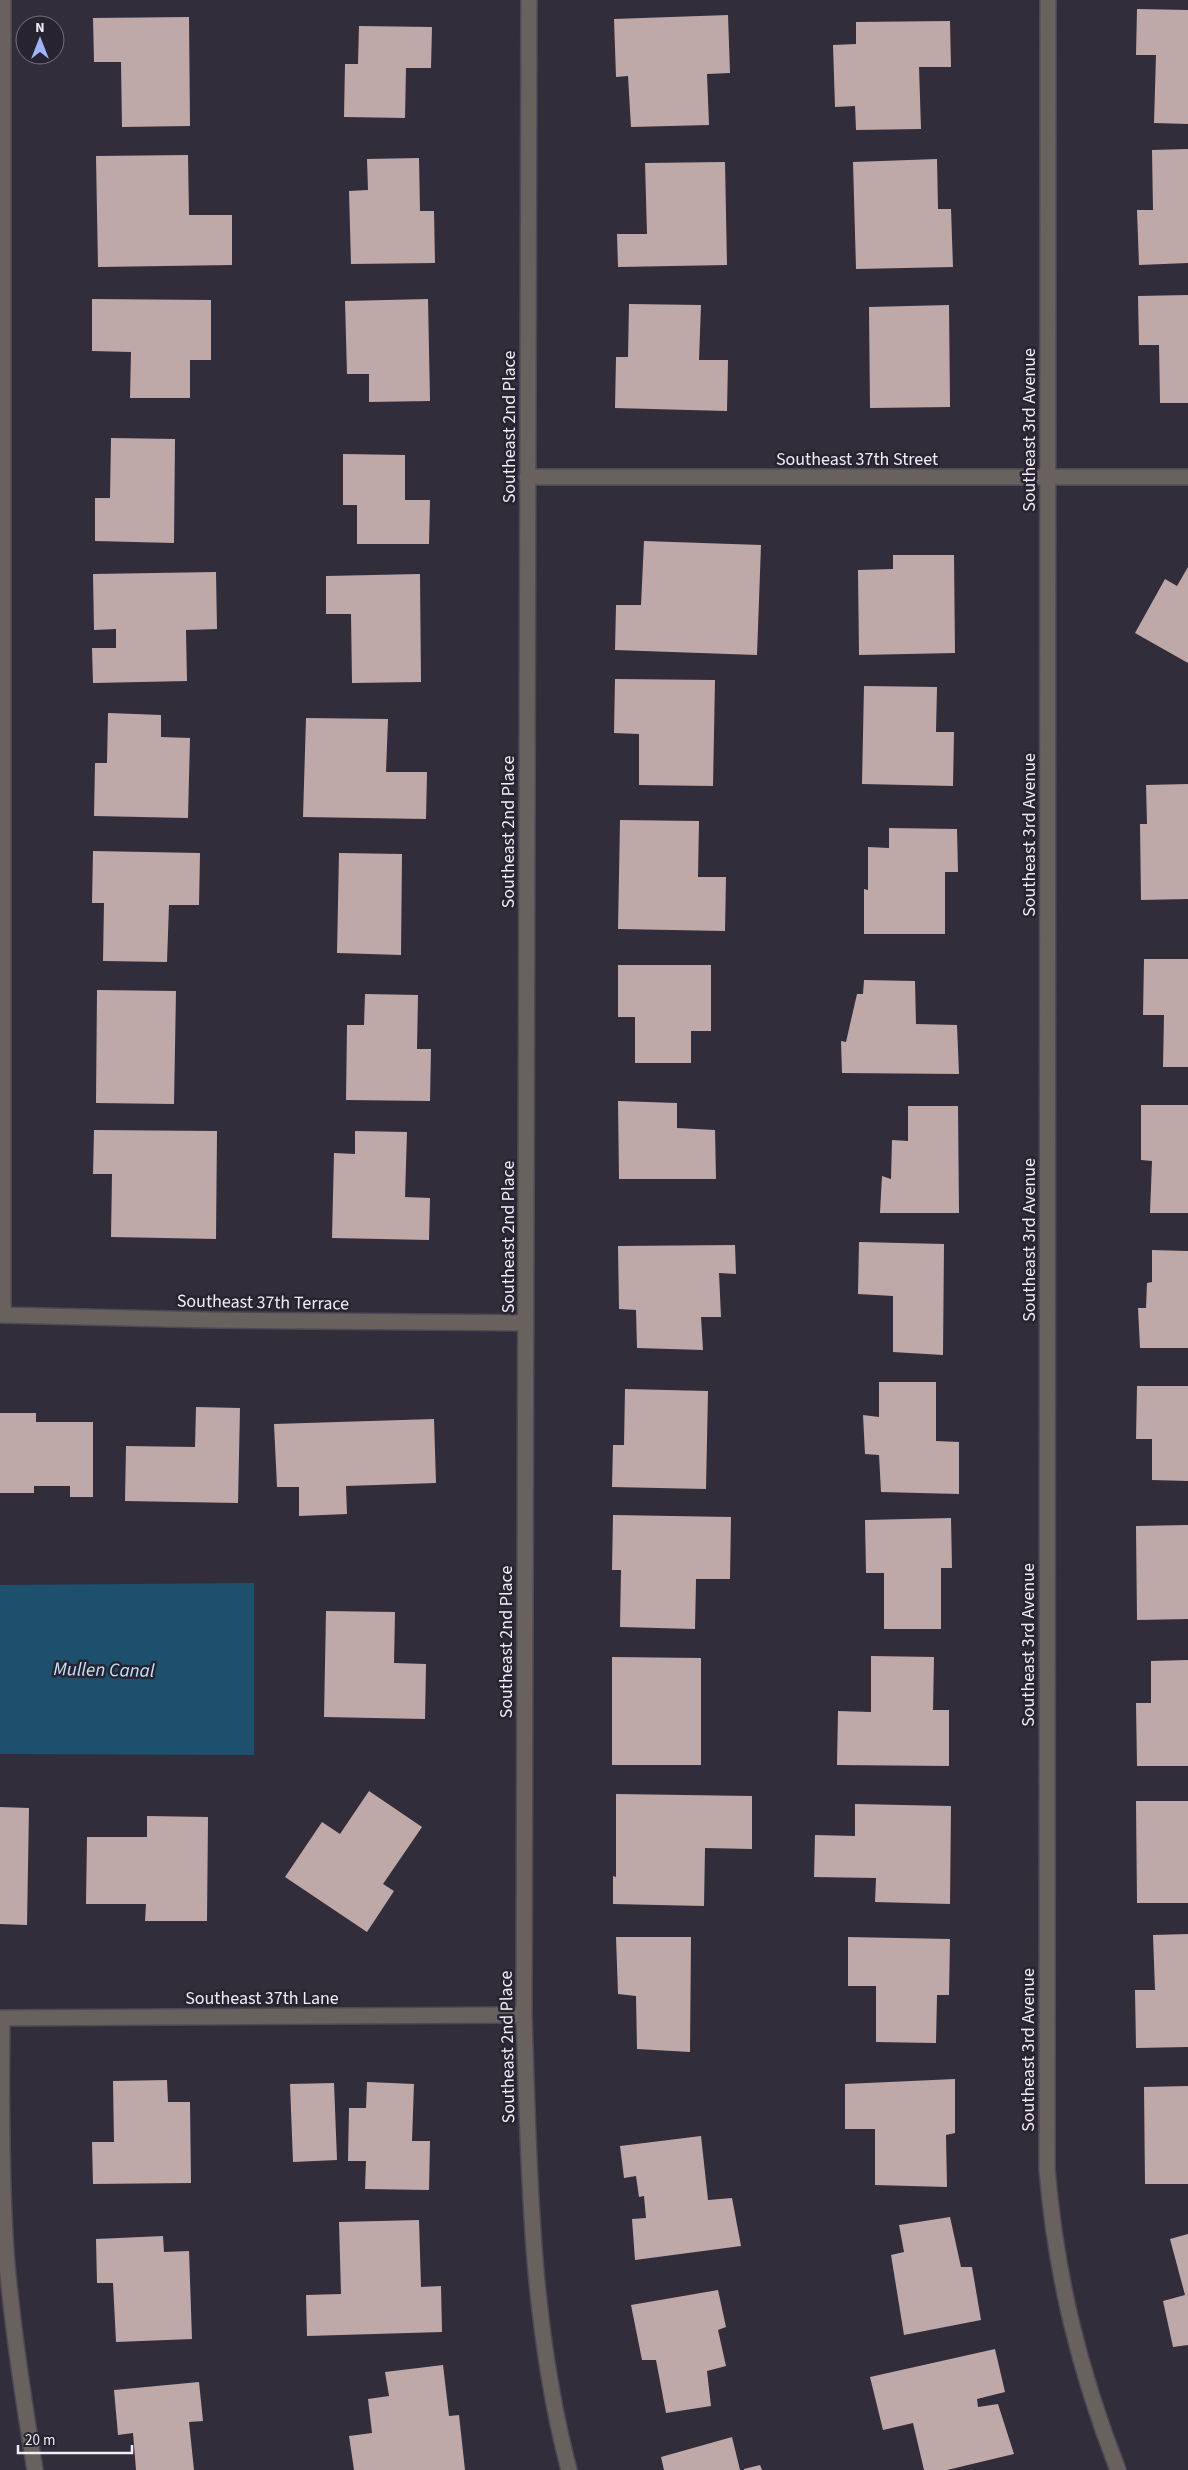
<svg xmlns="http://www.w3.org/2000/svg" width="1188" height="2470" viewBox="0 0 1188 2470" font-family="'Source Sans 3',sans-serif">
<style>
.water{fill:#1c506d}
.building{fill:#bfa9a8}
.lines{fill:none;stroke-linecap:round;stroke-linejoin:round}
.street-casing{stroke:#4d4854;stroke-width:18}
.street{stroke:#68615d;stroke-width:15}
.labels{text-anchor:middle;stroke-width:5;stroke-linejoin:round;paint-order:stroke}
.street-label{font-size:18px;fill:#f0edf6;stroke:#282330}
.water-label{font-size:19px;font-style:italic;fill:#c2e5fc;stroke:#282330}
</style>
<rect width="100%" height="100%" fill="#322d3a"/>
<path class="water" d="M 254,1583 L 254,1755 L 0,1754 L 0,1585 Z"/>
<path class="building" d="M 1137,9 L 1188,10 L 1188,124 L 1154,123 L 1156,55 L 1136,55 Z
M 728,15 L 730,73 L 707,74 L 709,125 L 631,127 L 628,76 L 616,77 L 614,19 Z
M 189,17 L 190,126 L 122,127 L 121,62 L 94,62 L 93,18 Z
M 950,21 L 951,67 L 919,67 L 921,129 L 856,130 L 855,106 L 835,107 L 833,45 L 856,44 L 856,22 Z
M 359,26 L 432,27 L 431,68 L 406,68 L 405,118 L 344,117 L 345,64 L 358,64 Z
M 1188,149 L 1188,263 L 1139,265 L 1137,210 L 1153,210 L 1152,150 Z
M 188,155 L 189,215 L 232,215 L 232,265 L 98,267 L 96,156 Z
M 419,158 L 420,211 L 434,211 L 435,263 L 351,264 L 349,191 L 368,190 L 367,159 Z
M 937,159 L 938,209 L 951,209 L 953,267 L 856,269 L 853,162 Z
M 725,162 L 727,265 L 618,267 L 617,234 L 647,234 L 645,163 Z
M 1188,295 L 1188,403 L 1160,403 L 1159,345 L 1139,345 L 1138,296 Z
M 92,299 L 211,300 L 211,360 L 190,360 L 190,398 L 130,398 L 131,352 L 92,351 Z
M 428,299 L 430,401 L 369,402 L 369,374 L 347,374 L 345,301 Z
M 629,304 L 701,305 L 699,360 L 728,360 L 727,411 L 615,408 L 616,357 L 628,357 Z
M 949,305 L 950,407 L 870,408 L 869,307 Z
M 111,438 L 175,439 L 174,543 L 95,541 L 95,498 L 110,498 Z
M 343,454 L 405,455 L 405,500 L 430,500 L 429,544 L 357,544 L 357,505 L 343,505 Z
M 644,541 L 761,545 L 757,655 L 615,650 L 616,605 L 641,605 Z
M 893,555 L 954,555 L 955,653 L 859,655 L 858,570 L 893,569 Z
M 1188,567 L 1188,663 L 1135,633 L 1165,579 L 1177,586 Z
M 216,572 L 217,629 L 186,630 L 187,681 L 93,683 L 92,648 L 116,648 L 116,629 L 94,630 L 93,574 Z
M 420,574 L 421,682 L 352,683 L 351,614 L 326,614 L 326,576 Z
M 615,679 L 715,680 L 713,786 L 639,785 L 639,734 L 614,733 Z
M 864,686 L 937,687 L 936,732 L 954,732 L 953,786 L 862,784 Z
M 108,713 L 161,715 L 161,737 L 190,738 L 188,818 L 94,816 L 95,763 L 107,763 Z
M 306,718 L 388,719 L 386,772 L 427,772 L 426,819 L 303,817 Z
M 1188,784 L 1188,899 L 1141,900 L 1140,824 L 1147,824 L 1146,785 Z
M 620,820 L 699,821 L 698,877 L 726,877 L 725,931 L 618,929 Z
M 889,828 L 957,829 L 958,872 L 945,872 L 945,934 L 864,934 L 864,889 L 868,890 L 868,847 L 889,848 Z
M 93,851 L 200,853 L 199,905 L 169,905 L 167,962 L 103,961 L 104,903 L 92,903 Z
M 339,853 L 402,854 L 401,955 L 337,953 Z
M 1144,959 L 1188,959 L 1188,1067 L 1163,1067 L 1164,1015 L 1143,1015 Z
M 618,965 L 711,965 L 711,1031 L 691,1031 L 691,1063 L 635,1063 L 635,1017 L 618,1017 Z
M 864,980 L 915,981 L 916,1024 L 957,1025 L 959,1074 L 842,1073 L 841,1041 L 846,1042 L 857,994 L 863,994 Z
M 97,990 L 176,991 L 174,1104 L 96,1103 Z
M 365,994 L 418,995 L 417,1049 L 431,1049 L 430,1101 L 346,1100 L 347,1025 L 364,1025 Z
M 618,1101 L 677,1103 L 677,1128 L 715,1130 L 716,1179 L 619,1179 Z
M 1141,1105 L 1188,1105 L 1188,1213 L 1150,1213 L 1152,1161 L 1141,1160 Z
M 908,1106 L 958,1106 L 959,1213 L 880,1213 L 882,1176 L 891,1179 L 892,1140 L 908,1141 Z
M 94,1130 L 217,1131 L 216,1239 L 111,1237 L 112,1174 L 93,1174 Z
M 355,1131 L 407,1132 L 405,1197 L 430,1198 L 429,1240 L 332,1238 L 334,1153 L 355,1154 Z
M 859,1242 L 944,1244 L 943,1355 L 893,1352 L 893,1296 L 858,1294 Z
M 735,1245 L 736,1274 L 719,1273 L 721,1317 L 701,1317 L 703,1350 L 637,1348 L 636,1310 L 619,1309 L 618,1246 Z
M 1152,1250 L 1188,1251 L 1188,1348 L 1140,1348 L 1138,1308 L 1146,1308 L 1147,1283 L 1152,1282 Z
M 879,1382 L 936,1382 L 936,1441 L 959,1442 L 959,1494 L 881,1492 L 879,1455 L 865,1454 L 863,1415 L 879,1417 Z
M 1137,1386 L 1188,1386 L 1188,1481 L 1152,1480 L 1152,1439 L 1136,1439 Z
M 625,1389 L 708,1391 L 706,1489 L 612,1487 L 613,1445 L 624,1445 Z
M 196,1407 L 240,1408 L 238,1503 L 125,1501 L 126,1446 L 195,1447 Z
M 0,1413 L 36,1413 L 36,1422 L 93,1422 L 93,1497 L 70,1497 L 70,1486 L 34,1486 L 34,1493 L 0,1493 Z
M 434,1419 L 436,1483 L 346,1486 L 347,1514 L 299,1516 L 299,1487 L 277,1487 L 274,1424 Z
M 613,1515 L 731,1517 L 730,1579 L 696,1579 L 695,1629 L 620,1627 L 621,1570 L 612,1570 Z
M 951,1518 L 952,1568 L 941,1568 L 941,1629 L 884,1629 L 884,1573 L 866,1573 L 865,1520 Z
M 1188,1525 L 1188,1619 L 1137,1620 L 1136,1526 Z
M 326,1611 L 395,1612 L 394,1663 L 426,1664 L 425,1719 L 324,1717 Z
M 871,1656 L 934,1657 L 933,1710 L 949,1710 L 949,1766 L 837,1765 L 838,1711 L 871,1712 Z
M 612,1657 L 701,1658 L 701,1765 L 612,1765 Z
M 1188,1660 L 1188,1766 L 1137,1766 L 1136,1703 L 1151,1703 L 1151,1661 Z
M 369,1791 L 422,1827 L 383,1884 L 394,1891 L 367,1932 L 285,1877 L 322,1822 L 340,1834 Z
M 616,1794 L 752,1796 L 752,1849 L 705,1848 L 704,1906 L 613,1904 L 613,1876 L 616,1877 Z
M 1136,1801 L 1188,1801 L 1188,1903 L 1137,1903 Z
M 855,1804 L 951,1806 L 950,1904 L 875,1902 L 876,1878 L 814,1877 L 815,1835 L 855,1836 Z
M 0,1807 L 29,1808 L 27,1925 L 0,1924 Z
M 147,1816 L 208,1817 L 207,1921 L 145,1921 L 146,1904 L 86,1904 L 87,1837 L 147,1837 Z
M 1188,1934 L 1188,2047 L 1136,2048 L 1135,1990 L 1155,1990 L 1153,1935 Z
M 616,1937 L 691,1937 L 690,2052 L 637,2049 L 636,1996 L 618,1994 Z
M 848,1937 L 950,1939 L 949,1995 L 937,1995 L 936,2043 L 876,2042 L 876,1986 L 848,1986 Z
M 955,2079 L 955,2133 L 946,2135 L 947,2187 L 875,2185 L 875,2129 L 845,2129 L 845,2084 Z
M 167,2080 L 168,2102 L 190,2102 L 191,2183 L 93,2184 L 92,2142 L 114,2142 L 113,2081 Z
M 367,2082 L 414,2084 L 412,2141 L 430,2141 L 429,2190 L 365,2189 L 366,2161 L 348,2161 L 349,2108 L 366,2108 Z
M 334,2083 L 337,2160 L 293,2162 L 290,2084 Z
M 1188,2086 L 1188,2184 L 1145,2184 L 1144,2087 Z
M 701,2136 L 708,2200 L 732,2198 L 741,2246 L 635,2260 L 632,2219 L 646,2218 L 644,2196 L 639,2197 L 636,2176 L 624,2178 L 620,2146 Z
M 950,2217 L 961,2267 L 972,2267 L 981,2320 L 904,2335 L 891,2255 L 904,2252 L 899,2225 Z
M 419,2220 L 421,2287 L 441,2286 L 442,2332 L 307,2336 L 306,2295 L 341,2294 L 339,2222 Z
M 1188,2234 L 1188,2345 L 1173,2347 L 1163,2301 L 1185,2295 L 1170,2239 Z
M 163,2236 L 164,2252 L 189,2251 L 192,2339 L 116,2342 L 113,2283 L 97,2283 L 96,2239 Z
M 718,2290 L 726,2327 L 718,2330 L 726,2366 L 707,2371 L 711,2406 L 666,2413 L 656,2360 L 642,2360 L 631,2305 Z
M 995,2349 L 1005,2392 L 977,2399 L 978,2407 L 998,2404 L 1014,2454 L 947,2470 L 924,2470 L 913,2423 L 883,2430 L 870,2377 Z
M 443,2365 L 449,2416 L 459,2415 L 465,2470 L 354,2470 L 349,2436 L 372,2433 L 368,2399 L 389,2396 L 385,2372 Z
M 199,2382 L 203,2421 L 189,2422 L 194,2470 L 136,2470 L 133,2433 L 118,2435 L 114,2390 Z
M 732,2437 L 740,2470 L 664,2470 L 661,2457 Z
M 760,2465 L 762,2470 L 744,2470 L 744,2469 Z"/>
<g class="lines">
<g class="street-casing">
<path id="street" d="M 3,0 L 3,1315
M 529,0 L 524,2015 C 529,2168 530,2322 569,2470
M 1048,0 L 1047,2169 C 1056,2276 1079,2370 1118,2470
M 527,477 L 1188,477
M 0,1315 L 211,1320 L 526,1323
M 0,2018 L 524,2015
M 2,2018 C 1,2096 1,2175 6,2253 C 12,2325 23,2398 35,2470"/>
</g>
<use href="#street" class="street"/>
</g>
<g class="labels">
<g class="street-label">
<text transform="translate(509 427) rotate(-90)" y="6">Southeast 2nd Place</text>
<text transform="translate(1029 430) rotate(-90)" y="6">Southeast 3rd Avenue</text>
<text x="857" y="465">Southeast 37th Street</text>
<text transform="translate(508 832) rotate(-90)" y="6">Southeast 2nd Place</text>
<text transform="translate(1029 835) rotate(-90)" y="6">Southeast 3rd Avenue</text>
<text transform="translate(508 1237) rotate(-90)" y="6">Southeast 2nd Place</text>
<text transform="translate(1029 1240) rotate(-90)" y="6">Southeast 3rd Avenue</text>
<text transform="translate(263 1302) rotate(1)" y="6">Southeast 37th Terrace</text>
<text transform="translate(506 1642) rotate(-90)" y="6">Southeast 2nd Place</text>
<text transform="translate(1028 1645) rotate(-90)" y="6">Southeast 3rd Avenue</text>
<text x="262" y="2004">Southeast 37th Lane</text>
<text transform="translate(507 2047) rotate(-91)" y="6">Southeast 2nd Place</text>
<text transform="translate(1028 2050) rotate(-90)" y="6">Southeast 3rd Avenue</text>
</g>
<g class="water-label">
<text transform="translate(104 1669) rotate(1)" y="7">Mullen Canal</text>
</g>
</g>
<g transform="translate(40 40)"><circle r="24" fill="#282330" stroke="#78747f"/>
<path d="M0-4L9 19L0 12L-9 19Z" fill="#9fb3fd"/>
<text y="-8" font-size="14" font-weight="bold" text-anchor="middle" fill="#f0edf6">N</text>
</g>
<path d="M18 2445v8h114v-8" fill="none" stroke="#f0edf6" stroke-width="2.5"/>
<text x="25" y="2445" font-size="15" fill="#f0edf6" stroke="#282330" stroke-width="4" paint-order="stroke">20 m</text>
</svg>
